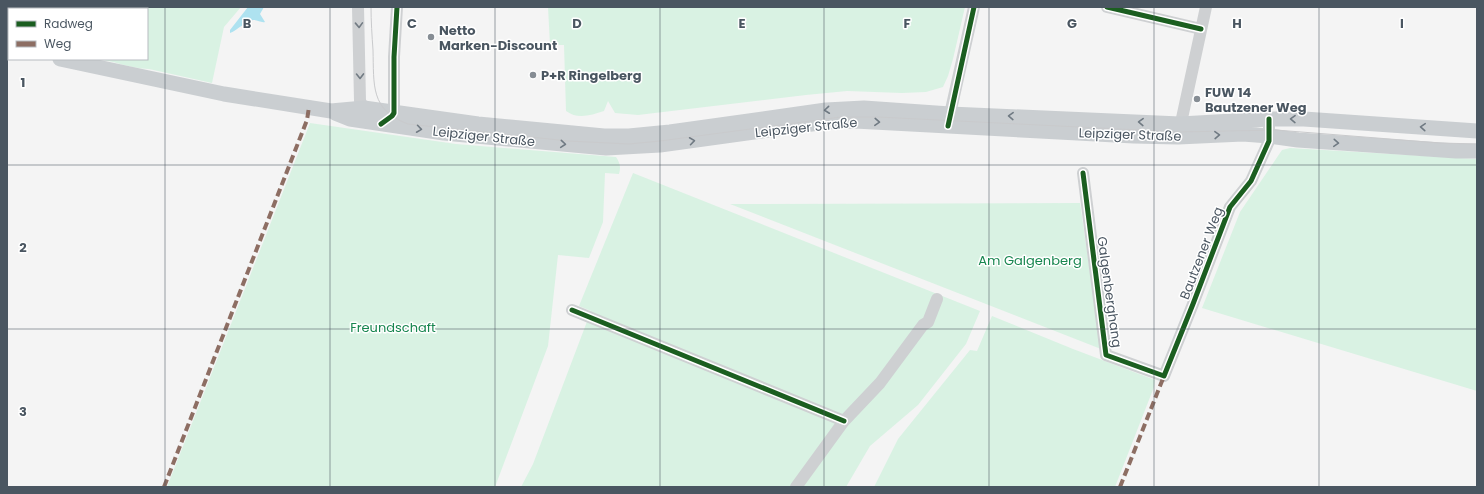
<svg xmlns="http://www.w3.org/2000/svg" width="1484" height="494" viewBox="0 0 1484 494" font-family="Poppins,sans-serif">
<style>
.green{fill:#d9f2e3}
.water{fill:#aee2f0}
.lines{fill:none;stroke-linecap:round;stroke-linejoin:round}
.minor{stroke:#ced0d2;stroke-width:12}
.major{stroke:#caced1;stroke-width:15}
.tram{stroke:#c9cacc;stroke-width:1}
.quiet{stroke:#8d6e63;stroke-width:4;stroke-dasharray:8 4;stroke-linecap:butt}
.cycleway-casing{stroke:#fff;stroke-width:8}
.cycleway{stroke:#1b5e20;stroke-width:5}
.oneway{stroke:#727b83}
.oneway2{stroke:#707a83}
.grid{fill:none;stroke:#4a5661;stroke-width:1;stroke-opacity:0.55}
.poi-dot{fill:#868d94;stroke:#fff;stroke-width:1.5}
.labels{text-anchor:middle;stroke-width:3;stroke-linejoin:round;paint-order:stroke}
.poi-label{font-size:13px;font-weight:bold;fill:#4a5661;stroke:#fff;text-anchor:start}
.street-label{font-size:13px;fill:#4a5661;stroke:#fff}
.park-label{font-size:13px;fill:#17864f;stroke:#fff}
.grid-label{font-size:13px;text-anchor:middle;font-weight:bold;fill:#4a5661;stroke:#fff;stroke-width:3;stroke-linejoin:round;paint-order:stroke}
</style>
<rect width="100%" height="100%" fill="#f4f4f4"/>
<path class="green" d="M 37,7 L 241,7 L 224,27 L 212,83 L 149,69 C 130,69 113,60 95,59 L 147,59 L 147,9 L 37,9 Z
M 548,7 L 965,7 L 953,59 L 948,76 L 943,87 L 926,92 L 902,93 L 847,91 L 806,95 L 638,115 L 615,113 L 608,101 L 604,111 C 591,115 578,120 566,111 L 564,45 L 550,45 Z
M 310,123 L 456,144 L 616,157 C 620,163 621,167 619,174 L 605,173 L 603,222 L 589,258 L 558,255 L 548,346 L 495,487 L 167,487 Z
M 1290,148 L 1477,159 L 1477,391 L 1202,308 L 1240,212 L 1282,150 Z
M 633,173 L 980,311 L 966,344 L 918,405 L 870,446 L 846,487 L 521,487 L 533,464 L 591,311 L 579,306 Z
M 1080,203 L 1101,349 L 730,204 Z
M 992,316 L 1073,349 L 1155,380 L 1154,387 L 1115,487 L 874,487 L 898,439 L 970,350 L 977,351 Z"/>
<path class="water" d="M 248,7 L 264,7 L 260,14 L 265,22 C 261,23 258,20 253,20 C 244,22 238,30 230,33 L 230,30 Z"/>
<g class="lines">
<path class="minor" d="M 358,7 L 360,101 L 367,114
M 1107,7 L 1201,29
M 390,118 L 394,113 L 394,57 L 397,7
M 948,123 L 974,7
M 1179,132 L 1206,7
M 1083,173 L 1106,355 L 1164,376 L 1193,304 L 1230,207 L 1251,181 L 1269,141 L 1269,119
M 572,310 L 844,421
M 796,487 L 844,421 L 880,383 L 923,325 L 928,322 L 937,299"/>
<path class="major" d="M 7,47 L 9,47
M 60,59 L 224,94 L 331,111 L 364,108 L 478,124 L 604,136 L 629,136 L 670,132 L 826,110 L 864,108 L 950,114 L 1180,124 L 1269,119 L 1304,119 L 1477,131
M 335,113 L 350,119 L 444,133 L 606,148 L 660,145 L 826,122 L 855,121 L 1134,136 L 1178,137 L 1243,134 L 1269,136 L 1298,140 L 1456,151 L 1477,151"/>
<path class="tram" d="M 371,7 C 371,21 372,36 373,50 C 374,85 370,110 408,124 L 568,141 L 629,144 L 660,141 L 841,117 L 878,117 L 1179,132 L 1276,130 L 1440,143 L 1477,144"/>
<path class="quiet" d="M 164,487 L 307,120 L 309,107
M 1120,487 L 1164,376"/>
<g class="cycleway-casing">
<path id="cycleway" d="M 1107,7 L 1201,29
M 381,124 L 392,116 L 394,113 L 394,57 L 397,7
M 948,126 L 974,7
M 1083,173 L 1106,355 L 1164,376 L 1193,304 L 1230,207 L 1251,181 L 1269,141 L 1269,119
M 572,310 L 844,421"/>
</g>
<use href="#cycleway" class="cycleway"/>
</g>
<defs><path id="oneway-chevron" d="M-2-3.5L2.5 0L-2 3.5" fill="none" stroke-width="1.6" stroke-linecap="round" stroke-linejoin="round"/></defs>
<g class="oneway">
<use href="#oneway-chevron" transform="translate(359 25) rotate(88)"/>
<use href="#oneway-chevron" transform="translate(360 76) rotate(89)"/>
</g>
<g class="oneway2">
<use href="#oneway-chevron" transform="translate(827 110) rotate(174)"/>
<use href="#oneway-chevron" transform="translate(1011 116) rotate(-178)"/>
<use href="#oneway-chevron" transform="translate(1293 119) rotate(-179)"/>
<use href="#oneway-chevron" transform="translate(877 122) rotate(3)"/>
<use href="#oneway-chevron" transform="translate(1141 122) rotate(-178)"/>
<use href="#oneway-chevron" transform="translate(1423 127) rotate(-176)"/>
<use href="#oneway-chevron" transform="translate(419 129) rotate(8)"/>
<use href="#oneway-chevron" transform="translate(1217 135) rotate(-2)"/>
<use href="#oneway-chevron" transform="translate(692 141) rotate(-8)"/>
<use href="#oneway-chevron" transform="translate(1336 143) rotate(4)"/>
<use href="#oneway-chevron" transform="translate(563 144) rotate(5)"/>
</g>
<path class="grid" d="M 165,7 L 165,487M 330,7 L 330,487M 495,7 L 495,487M 660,7 L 660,487M 824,7 L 824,487M 989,7 L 989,487M 1154,7 L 1154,487M 1319,7 L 1319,487M 7,165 L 1477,165M 7,329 L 1477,329"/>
<g class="poi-dot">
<circle cx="431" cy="37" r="4"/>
<circle cx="533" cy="75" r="4"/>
<circle cx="1197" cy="99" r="4"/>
</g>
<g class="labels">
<g class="poi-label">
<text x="439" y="35">Netto<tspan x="439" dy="15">Marken-Discount</tspan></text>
<text x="541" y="80">P+R Ringelberg</text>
<text x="1205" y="97">FUW 14<tspan x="1205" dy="15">Bautzener Weg</tspan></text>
</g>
<g class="street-label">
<text transform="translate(806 127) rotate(-6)" y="5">Leipziger Straße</text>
<text transform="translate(1130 134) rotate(2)" y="5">Leipziger Straße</text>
<text transform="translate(484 136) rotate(6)" y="5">Leipziger Straße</text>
<text transform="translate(1201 253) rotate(-69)" y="5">Bautzener Weg</text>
<text transform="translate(1110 292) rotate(82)" y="5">Galgenberghang</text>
</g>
<g class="park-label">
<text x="1030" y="265">Am Galgenberg</text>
<text x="393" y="332">Freundschaft</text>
</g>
</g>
<g class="grid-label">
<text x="247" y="28">B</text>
<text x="412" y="28">C</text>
<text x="577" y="28">D</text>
<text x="742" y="28">E</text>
<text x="907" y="28">F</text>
<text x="1072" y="28">G</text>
<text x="1237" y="28">H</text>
<text x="1402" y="28">I</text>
<text x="23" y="87">1</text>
<text x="23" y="252">2</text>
<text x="23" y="416">3</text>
</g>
<rect width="1484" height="494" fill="none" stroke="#4a5661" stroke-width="16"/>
<rect x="8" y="8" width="140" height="52" fill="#ffffff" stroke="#b7bbc0"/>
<rect x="16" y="21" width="20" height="6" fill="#1b5e20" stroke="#b7bbc0"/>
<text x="44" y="28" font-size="12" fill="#4a5661">Radweg</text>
<rect x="16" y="41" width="20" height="6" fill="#8d6e63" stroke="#b7bbc0"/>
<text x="44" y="48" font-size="12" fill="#4a5661">Weg</text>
</svg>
